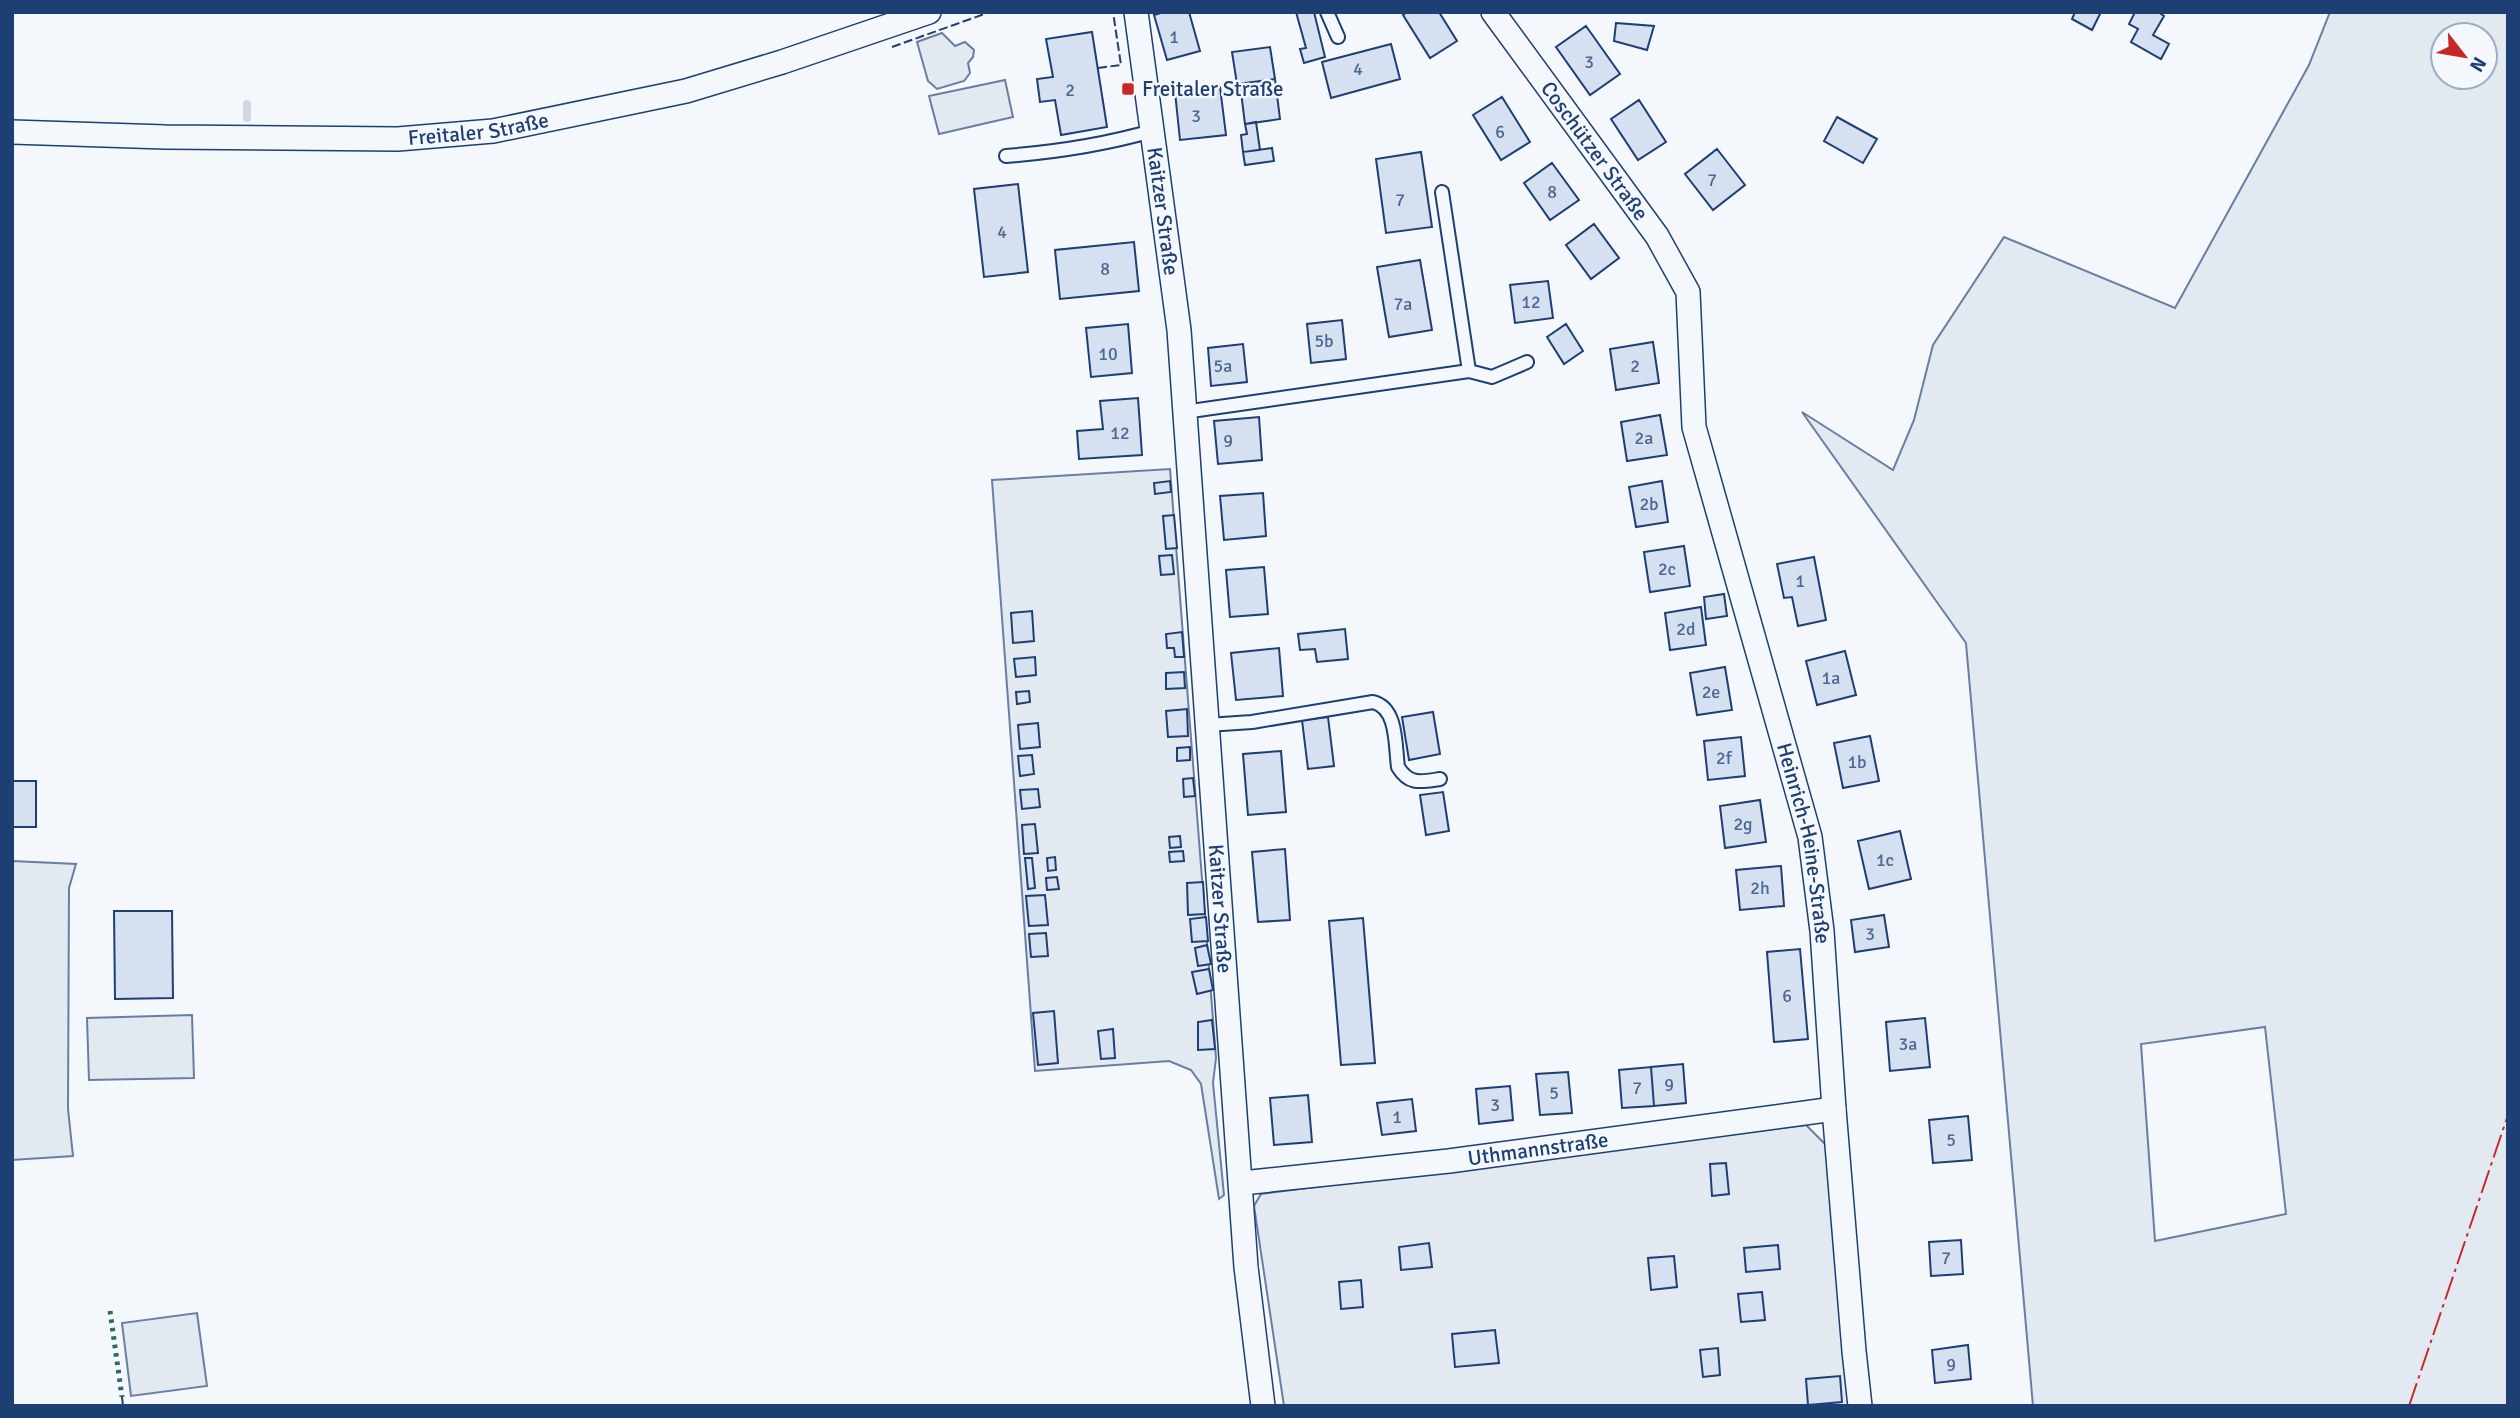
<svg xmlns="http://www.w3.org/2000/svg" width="2520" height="1418" viewBox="0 0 2520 1418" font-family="Signika,sans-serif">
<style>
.green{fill:#e3e9f0;stroke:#687fa3;stroke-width:2;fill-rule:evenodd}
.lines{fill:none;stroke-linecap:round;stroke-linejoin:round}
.stream{stroke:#cfd7e4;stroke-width:8}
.building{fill:#d5e0f0;stroke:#1d3f73;stroke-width:2}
.lane-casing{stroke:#1d3f73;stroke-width:16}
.street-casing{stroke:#1d3f73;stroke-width:26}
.lane{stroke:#f4f7fb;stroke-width:12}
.street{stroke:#f4f7fb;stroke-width:23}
.hedge{stroke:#2c6c60;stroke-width:5;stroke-dasharray:3.5 5;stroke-linecap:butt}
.fence{stroke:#1d3f73;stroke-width:2;stroke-dasharray:9 3.5;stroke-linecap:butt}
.power{stroke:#c62828;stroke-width:2;stroke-dasharray:24 5 3.5 5;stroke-linecap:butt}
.poi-dot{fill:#c62828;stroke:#f4f7fb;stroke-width:2.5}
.labels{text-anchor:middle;stroke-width:5;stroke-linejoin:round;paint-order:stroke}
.number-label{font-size:18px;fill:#4b6792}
.poi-label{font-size:21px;fill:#1d3f73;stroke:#f4f7fb;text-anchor:start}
.street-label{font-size:21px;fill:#1d3f73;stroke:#f4f7fb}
</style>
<rect width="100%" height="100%" fill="#f4f7fb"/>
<path class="green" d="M 2330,12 L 2508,12 L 2508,1406 L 2033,1406 L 1966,643 L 1802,412 L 1893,470 L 1914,420 L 1933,345 L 2004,237 L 2175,308 L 2309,65 ZM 2443,35 L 2485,35 L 2485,77 L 2443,77 ZM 2265,1027 L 2286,1214 L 2155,1241 L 2141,1044 Z
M 942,33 L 955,46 L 965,42 L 974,50 L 973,57 L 968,63 L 970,73 L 964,81 L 937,89 L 928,81 L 917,42 Z
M 1005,80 L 1013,117 L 939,134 L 929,96 Z
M 1170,469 L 1216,1058 L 1213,1083 L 1224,1195 L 1219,1199 L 1201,1084 L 1191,1070 L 1169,1061 L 1035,1071 L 992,480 Z
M 12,861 L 76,864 L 69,888 L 68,1109 L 73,1156 L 12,1160 Z
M 192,1015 L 194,1078 L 89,1080 L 87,1018 Z
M 1806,1125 L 1828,1147 L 1852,1406 L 1284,1406 L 1254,1206 L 1261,1194 Z
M 197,1313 L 207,1386 L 131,1396 L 122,1323 Z"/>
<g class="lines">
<path class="stream" d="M 247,118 L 247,104"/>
</g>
<path class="building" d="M 1164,12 L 1189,12 L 1200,51 L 1167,60 L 1154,15 Z
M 1296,12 L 1314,12 L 1325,57 L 1304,63 L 1300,49 L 1306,48 Z
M 1407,12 L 1439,12 L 1457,41 L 1430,58 L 1403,15 Z
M 2075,12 L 2101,12 L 2092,30 L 2072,19 Z
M 2135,12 L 2158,12 L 2164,16 L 2153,35 L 2169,44 L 2161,59 L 2131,42 L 2138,29 L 2129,24 Z
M 1616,23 L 1654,26 L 1647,50 L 1614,41 Z
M 1586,26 L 1620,74 L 1590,95 L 1556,47 Z
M 1092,32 L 1107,127 L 1061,135 L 1055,100 L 1040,102 L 1037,79 L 1053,77 L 1046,39 Z
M 1391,44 L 1400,79 L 1331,98 L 1322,62 Z
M 1270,47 L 1275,79 L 1237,84 L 1232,52 Z
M 1275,79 L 1280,119 L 1245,124 L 1240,84 Z
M 1220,87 L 1226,135 L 1180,140 L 1175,92 Z
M 1502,97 L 1530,142 L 1501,160 L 1473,115 Z
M 1639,100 L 1666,142 L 1638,160 L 1611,119 Z
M 1837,117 L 1877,139 L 1863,163 L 1824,141 Z
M 1256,122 L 1260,150 L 1243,152 L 1241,135 L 1247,134 L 1245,124 Z
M 1272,148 L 1274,161 L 1245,165 L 1243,152 Z
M 1717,149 L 1745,185 L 1713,210 L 1685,174 Z
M 1421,152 L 1432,227 L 1386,233 L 1376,159 Z
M 1552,163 L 1579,200 L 1550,220 L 1524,183 Z
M 1018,184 L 1028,272 L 984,277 L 974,189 Z
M 1594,224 L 1619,258 L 1591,279 L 1566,245 Z
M 1134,242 L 1139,291 L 1060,299 L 1055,250 Z
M 1420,260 L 1432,330 L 1389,337 L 1377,267 Z
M 1548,281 L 1553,318 L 1515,323 L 1510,285 Z
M 1342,320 L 1346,359 L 1311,363 L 1307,324 Z
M 1128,324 L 1132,373 L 1091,377 L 1086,328 Z
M 1566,324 L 1583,351 L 1564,364 L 1547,337 Z
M 1653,342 L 1659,383 L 1616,390 L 1610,349 Z
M 1243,344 L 1247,382 L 1211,386 L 1208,348 Z
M 1138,398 L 1142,455 L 1079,459 L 1077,431 L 1103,429 L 1100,401 Z
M 1660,415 L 1667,455 L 1627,461 L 1621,422 Z
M 1259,417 L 1262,460 L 1218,464 L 1214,421 Z
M 1170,481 L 1171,492 L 1155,494 L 1154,483 Z
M 1662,481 L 1668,522 L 1636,527 L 1629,487 Z
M 1263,493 L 1266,536 L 1224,540 L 1220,496 Z
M 1174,515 L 1177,548 L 1166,549 L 1163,516 Z
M 1684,546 L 1690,586 L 1650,592 L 1644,552 Z
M 1172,555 L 1174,574 L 1161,575 L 1159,556 Z
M 1814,557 L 1826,620 L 1798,626 L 1792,597 L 1784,598 L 1777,564 Z
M 1264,567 L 1268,614 L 1230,617 L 1226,570 Z
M 1724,594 L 1727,616 L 1706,619 L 1704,597 Z
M 1701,607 L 1706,645 L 1670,650 L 1665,613 Z
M 1032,611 L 1034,641 L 1013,643 L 1011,613 Z
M 1345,629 L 1348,659 L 1317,662 L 1315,649 L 1300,650 L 1298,634 Z
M 1182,632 L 1184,657 L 1175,657 L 1174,648 L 1167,648 L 1166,634 Z
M 1279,648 L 1283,696 L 1236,700 L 1231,653 Z
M 1845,651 L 1856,695 L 1817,705 L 1806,661 Z
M 1035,657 L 1036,675 L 1016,677 L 1014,659 Z
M 1725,667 L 1732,710 L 1697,715 L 1690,673 Z
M 1184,672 L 1185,688 L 1166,689 L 1166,673 Z
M 1029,691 L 1030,702 L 1017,704 L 1016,692 Z
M 1187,709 L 1188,736 L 1168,737 L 1166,711 Z
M 1433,712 L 1440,754 L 1409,760 L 1402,717 Z
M 1328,717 L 1334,766 L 1308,769 L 1302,720 Z
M 1038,723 L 1040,747 L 1020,749 L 1018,725 Z
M 1870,736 L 1879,781 L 1843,788 L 1834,743 Z
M 1741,737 L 1745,776 L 1708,780 L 1704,741 Z
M 1190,747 L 1190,760 L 1177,761 L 1177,748 Z
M 1281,751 L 1286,812 L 1248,815 L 1243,754 Z
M 1032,755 L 1034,774 L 1020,776 L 1018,756 Z
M 1193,778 L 1195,796 L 1184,797 L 1183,779 Z
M 12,781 L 36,781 L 36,827 L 12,827 Z
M 1038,789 L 1040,807 L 1022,809 L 1020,790 Z
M 1443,792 L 1449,831 L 1426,835 L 1420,795 Z
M 1760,800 L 1766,842 L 1725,848 L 1720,806 Z
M 1035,824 L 1038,853 L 1024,854 L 1022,825 Z
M 1900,831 L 1911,879 L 1869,889 L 1858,841 Z
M 1180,836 L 1181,847 L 1170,848 L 1169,837 Z
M 1285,849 L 1290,920 L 1258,922 L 1252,852 Z
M 1183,851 L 1184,861 L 1170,862 L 1169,852 Z
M 1055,857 L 1056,870 L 1048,871 L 1047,858 Z
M 1025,858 L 1032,858 L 1035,888 L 1028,889 Z
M 1781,866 L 1784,906 L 1740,910 L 1736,870 Z
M 1057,877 L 1059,889 L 1047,890 L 1046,878 Z
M 1203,882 L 1205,914 L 1188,915 L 1187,883 Z
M 1045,895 L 1048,925 L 1029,926 L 1026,896 Z
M 114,911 L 172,911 L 173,998 L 115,999 Z
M 1884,915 L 1889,947 L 1855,952 L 1851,920 Z
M 1206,917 L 1208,941 L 1192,942 L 1190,919 Z
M 1363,918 L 1375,1063 L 1341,1065 L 1329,921 Z
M 1046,933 L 1048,956 L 1031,957 L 1029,934 Z
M 1207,945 L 1211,964 L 1198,966 L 1195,948 Z
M 1800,949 L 1808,1039 L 1774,1042 L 1767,952 Z
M 1209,969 L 1213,990 L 1197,994 L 1192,972 Z
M 1054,1011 L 1058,1063 L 1038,1065 L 1033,1013 Z
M 1925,1018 L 1930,1067 L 1890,1071 L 1886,1022 Z
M 1212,1020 L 1215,1049 L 1198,1050 L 1198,1022 Z
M 1113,1029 L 1115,1058 L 1101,1059 L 1098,1031 Z
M 1683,1064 L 1686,1103 L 1654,1106 L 1651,1067 Z
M 1651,1067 L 1654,1106 L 1622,1108 L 1619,1070 Z
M 1568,1072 L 1572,1113 L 1540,1115 L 1536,1074 Z
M 1510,1086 L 1513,1120 L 1479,1124 L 1476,1089 Z
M 1308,1095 L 1312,1142 L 1274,1145 L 1270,1098 Z
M 1412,1099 L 1416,1131 L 1382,1135 L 1377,1103 Z
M 1968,1116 L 1972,1160 L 1933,1163 L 1929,1120 Z
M 1726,1163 L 1729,1194 L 1712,1196 L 1710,1164 Z
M 1961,1240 L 1963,1274 L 1931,1276 L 1929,1242 Z
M 1429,1243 L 1432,1267 L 1401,1270 L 1399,1247 Z
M 1778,1245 L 1780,1269 L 1746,1272 L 1744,1248 Z
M 1674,1256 L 1677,1287 L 1651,1290 L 1648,1258 Z
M 1361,1280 L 1363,1307 L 1341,1309 L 1339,1282 Z
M 1762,1292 L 1765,1320 L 1741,1322 L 1738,1294 Z
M 1495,1330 L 1499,1363 L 1455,1367 L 1452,1334 Z
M 1968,1345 L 1971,1379 L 1935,1383 L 1932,1350 Z
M 1718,1348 L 1720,1375 L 1703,1377 L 1700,1350 Z
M 1840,1376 L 1842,1402 L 1808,1405 L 1806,1379 Z"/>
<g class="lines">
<g class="lane-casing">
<path id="lane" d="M 1327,12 L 1338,37
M 1006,156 C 1056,152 1103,145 1152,131
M 1442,192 L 1469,371
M 1184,412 L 1469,371 L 1492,377 L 1527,362
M 1207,725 L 1252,722 L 1373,702 C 1398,708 1395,746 1398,767 C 1409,785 1420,782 1440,779"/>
</g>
<g class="street-casing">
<g id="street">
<path id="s1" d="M 1136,12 L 1179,330 L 1246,1267 L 1263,1406"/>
<path id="s2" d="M 1493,12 L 1657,236 L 1688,292 L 1694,427 L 1810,837 L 1822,931 L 1834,1109 L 1854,1351 L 1860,1406"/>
<path id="s3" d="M 12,132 L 165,137 L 398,139 L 493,131 L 686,91 L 782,62 L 929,12"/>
<path id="s4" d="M 1242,1183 L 1449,1161 L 1834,1109"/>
</g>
</g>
<use href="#lane" class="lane"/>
<use href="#street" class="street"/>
<path class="hedge" d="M 110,1311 L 122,1397"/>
<path class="fence" d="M 892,47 L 990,12
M 1098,68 L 1121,65 L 1113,12
M 122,1397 L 123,1406"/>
<path class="power" d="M 2409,1406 L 2508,1115"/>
</g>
<rect class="poi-dot" x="1121" y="82" width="14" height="14" rx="3.5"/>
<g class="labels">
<g class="number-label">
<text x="1174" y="43">1</text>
<text x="1589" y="68">3</text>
<text x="1358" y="75">4</text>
<text x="1070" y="96">2</text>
<text x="1196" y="122">3</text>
<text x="1500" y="138">6</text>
<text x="1712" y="186">7</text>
<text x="1552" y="198">8</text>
<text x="1400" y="206">7</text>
<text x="1002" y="238">4</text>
<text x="1105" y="275">8</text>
<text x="1531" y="308">12</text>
<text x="1403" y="310">7a</text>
<text x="1324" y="347">5b</text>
<text x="1108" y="360">10</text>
<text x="1223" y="372">5a</text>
<text x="1635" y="372">2</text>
<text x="1120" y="439">12</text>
<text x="1644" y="444">2a</text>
<text x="1228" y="447">9</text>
<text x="1649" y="510">2b</text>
<text x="1667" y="575">2c</text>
<text x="1800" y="587">1</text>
<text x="1686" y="635">2d</text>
<text x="1831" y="684">1a</text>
<text x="1711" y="698">2e</text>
<text x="1724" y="764">2f</text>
<text x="1857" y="768">1b</text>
<text x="1743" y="830">2g</text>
<text x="1885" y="866">1c</text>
<text x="1760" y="894">2h</text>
<text x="1870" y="940">3</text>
<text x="1787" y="1002">6</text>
<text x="1908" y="1050">3a</text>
<text x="1669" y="1091">9</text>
<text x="1637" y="1094">7</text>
<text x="1554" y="1099">5</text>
<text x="1495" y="1111">3</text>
<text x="1397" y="1123">1</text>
<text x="1951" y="1146">5</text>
<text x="1946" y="1264">7</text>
<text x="1951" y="1371">9</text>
</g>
<g class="poi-label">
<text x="1142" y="96">Freitaler Straße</text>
</g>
<g class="street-label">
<text dy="7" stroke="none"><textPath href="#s3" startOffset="467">Freitaler Straße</textPath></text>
<text dy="7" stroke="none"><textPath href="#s2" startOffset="172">Coschützer Straße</textPath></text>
<text dy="7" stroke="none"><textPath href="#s1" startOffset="201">Kaitzer Straße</textPath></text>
<text dy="7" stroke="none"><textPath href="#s2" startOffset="908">Heinrich-Heine-Straße</textPath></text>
<text dy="7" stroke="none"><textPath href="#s1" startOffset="901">Kaitzer Straße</textPath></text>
<text dy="7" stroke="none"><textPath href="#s4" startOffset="298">Uthmannstraße</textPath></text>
</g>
</g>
<rect width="2520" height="1418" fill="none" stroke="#1d3f73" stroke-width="28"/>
<g transform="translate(2464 56) rotate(121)"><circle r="33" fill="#f4f7fb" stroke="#9eadc5" stroke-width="2"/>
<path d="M0-5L12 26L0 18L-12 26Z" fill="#c62828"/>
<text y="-10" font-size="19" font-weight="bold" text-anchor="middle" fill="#1d3f73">N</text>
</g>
</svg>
